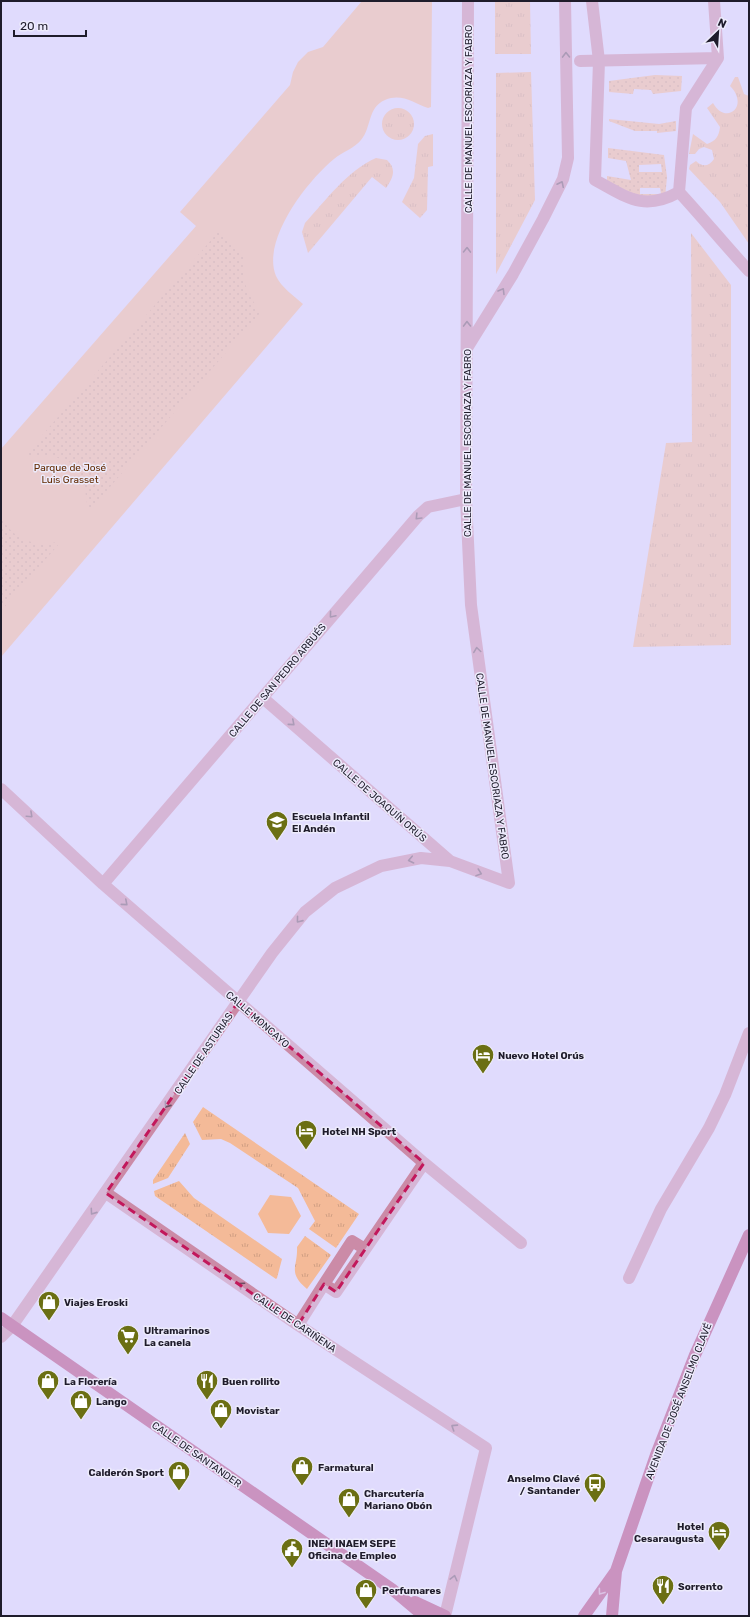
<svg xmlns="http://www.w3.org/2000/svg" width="750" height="1617" viewBox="0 0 750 1617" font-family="Rubik,sans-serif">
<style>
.grass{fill:url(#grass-tufts)}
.park{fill:#f4ba98}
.garden{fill:url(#garden-dots);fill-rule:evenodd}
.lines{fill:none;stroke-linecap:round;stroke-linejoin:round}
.minor{stroke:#cb8ba7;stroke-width:12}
.major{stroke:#af3c77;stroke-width:12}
.oneway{stroke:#6c4e63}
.oneway2{stroke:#d4a5c7}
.marked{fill:none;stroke:#c2185b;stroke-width:3;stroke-dasharray:8 5;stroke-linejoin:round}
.labels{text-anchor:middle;stroke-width:3;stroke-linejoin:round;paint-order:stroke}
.street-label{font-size:10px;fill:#1f1c2b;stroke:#edebfc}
.park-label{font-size:10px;fill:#632b00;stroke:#edebfc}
.poi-label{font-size:10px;font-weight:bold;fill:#1f1c2b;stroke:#edebfc;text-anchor:start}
</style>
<defs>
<pattern id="grass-tufts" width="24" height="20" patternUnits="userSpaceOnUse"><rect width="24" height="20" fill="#f4ba98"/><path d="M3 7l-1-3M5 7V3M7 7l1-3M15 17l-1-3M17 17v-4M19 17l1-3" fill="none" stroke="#d19f83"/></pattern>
<pattern id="garden-dots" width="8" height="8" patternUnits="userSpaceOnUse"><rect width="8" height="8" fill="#f4ba98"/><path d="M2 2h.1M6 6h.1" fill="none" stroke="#d19f83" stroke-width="1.8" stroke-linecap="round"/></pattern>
</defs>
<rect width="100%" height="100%" fill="#e0dbfd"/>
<path class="grass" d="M 495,1 L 530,1 L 531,54 L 495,54 Z
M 531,72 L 535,200 L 496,274 L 496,73 Z
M 735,77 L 738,77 L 744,94 L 749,96 L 749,244 L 720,202 L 689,169 L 690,165 L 696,161 C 703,168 709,166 714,159 L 712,150 L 704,147 L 699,149 L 695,154 L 689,154 L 693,134 L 707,144 C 716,141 719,136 720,127 L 707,108 L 713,103 C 726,126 750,106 730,86 Z
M382 124a16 16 0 1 1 32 0a16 16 0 1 1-32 0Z
M 433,134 L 433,166 L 428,167 L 427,210 L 420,218 L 402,202 L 414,178 L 418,144 L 425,136 Z
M 376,158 L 387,160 C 397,169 393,178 386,188 L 372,177 L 308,253 L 302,232 L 305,223 C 327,199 347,171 376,158 Z
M 691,233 L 731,285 L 731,645 L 633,647 L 666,443 L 692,442 Z
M 203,1107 L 359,1214 L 336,1248 L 309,1229 L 315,1221 L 298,1188 L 230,1143 L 221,1139 L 202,1140 L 193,1122 Z
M 185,1133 L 190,1144 L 168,1178 L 153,1184 L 153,1180 Z
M 179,1181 L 194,1198 L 282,1259 L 277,1278 L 276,1279 L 155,1196 L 154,1191 Z
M 305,1236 L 331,1255 L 307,1289 C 287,1272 298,1267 297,1247 Z"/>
<path class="park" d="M 362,1 L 432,1 L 431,107 L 428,108 C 413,103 402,93 385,100 C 367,108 372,127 361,140 C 355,148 342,152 334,159 C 308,180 261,240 276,276 C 281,287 294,296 303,304 L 1,657 L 1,449 L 196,226 L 180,212 L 290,85 L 293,72 L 298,62 L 308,52 L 323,47 Z
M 270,1195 L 291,1197 L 301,1216 L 289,1234 L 268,1233 L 258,1214 Z"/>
<path class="garden" d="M 655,75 L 682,76 L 681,91 L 653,94 L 651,90 L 634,89 L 633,94 L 609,92 L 609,81 Z
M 609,119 L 659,124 L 676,121 L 676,131 L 657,133 L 657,131 L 635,131 L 609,121 Z
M 608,148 L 664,155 L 667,177 L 665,198 L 653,200 L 607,185 L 607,176 L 631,180 L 626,161 L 608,158 ZM 661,164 L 662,172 L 639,172 L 639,165 ZM 640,188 L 660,188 L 661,194 L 640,194 Z
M 218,232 L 244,253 C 240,276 246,294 261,312 L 91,509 L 88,510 L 85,490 L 75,469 L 78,464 L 78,460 L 73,459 L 69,463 C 55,455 43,454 27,457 L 26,454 Z
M 1,516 C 12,539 33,547 58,542 L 59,544 L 1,611 Z"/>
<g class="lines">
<path class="minor" d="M 592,1 L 599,61 L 595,180 C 627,197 643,212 679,192 L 686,108 L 718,58 L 714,1
M 580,61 L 718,58
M 679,192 C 703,218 725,245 749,271
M 467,348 L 513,274 L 543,219 L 563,179 L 568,158 L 565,1
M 263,698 L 450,861 L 509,883 L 471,605 L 466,499 L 468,1
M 1,789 L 103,884 L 424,1163 L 521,1243
M 103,884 L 418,516 L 428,507 L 466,499
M 106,1193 L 298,1325 L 486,1448 L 445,1616
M 629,1278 L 661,1209 L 709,1128 L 725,1095 L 749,1033
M 324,1284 L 352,1241 L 365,1249
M 298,1325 L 324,1284 L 336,1292 L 424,1163
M 1,1337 L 12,1326 L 272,953 L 305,912 L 335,888 L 381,866 L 421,858 L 450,861"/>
<path class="major" d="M 1,1318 L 393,1590 L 424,1616
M 415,1602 L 445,1616
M 584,1616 L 616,1571
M 612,1616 L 616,1571 L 656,1455 L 695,1355 L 749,1235"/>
</g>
<defs><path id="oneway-chevron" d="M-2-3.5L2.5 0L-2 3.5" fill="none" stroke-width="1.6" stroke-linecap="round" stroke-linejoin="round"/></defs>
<g class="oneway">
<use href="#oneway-chevron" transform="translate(566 55) rotate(-91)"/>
<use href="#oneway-chevron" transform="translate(561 184) rotate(-64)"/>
<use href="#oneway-chevron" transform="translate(467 250) rotate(-89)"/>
<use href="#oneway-chevron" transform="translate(502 291) rotate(-59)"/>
<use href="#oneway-chevron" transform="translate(467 324) rotate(-91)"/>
<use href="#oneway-chevron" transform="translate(418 517) rotate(134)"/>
<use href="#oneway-chevron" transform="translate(332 615) rotate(130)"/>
<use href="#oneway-chevron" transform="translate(477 650) rotate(-98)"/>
<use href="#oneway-chevron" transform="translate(292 723) rotate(41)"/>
<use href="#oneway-chevron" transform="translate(30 815) rotate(43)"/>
<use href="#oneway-chevron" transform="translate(411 860) rotate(168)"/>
<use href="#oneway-chevron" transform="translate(479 873) rotate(19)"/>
<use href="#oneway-chevron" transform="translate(125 903) rotate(41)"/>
<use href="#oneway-chevron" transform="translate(299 920) rotate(129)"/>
<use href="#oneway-chevron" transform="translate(167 1105) rotate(125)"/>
<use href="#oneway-chevron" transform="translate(93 1212) rotate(125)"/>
<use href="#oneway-chevron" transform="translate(241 1285) rotate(-146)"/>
<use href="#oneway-chevron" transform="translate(454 1427) rotate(-147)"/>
<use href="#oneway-chevron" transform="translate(454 1578) rotate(-76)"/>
</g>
<use class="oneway2" href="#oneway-chevron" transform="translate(601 1592) rotate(126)"/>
<path d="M0 0H750V1617H0ZM 238,1002 L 424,1163 L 336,1292 L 324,1284 L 298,1325 L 106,1193 Z" fill="#e0dbfd" fill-opacity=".55" fill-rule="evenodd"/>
<path class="marked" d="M 238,1002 L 424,1163 L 336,1292 L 324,1284 L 298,1325 L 106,1193 Z"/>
<defs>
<g id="school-pin" transform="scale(1.15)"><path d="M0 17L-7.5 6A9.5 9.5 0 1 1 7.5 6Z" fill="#6b6f13" stroke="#edebfc"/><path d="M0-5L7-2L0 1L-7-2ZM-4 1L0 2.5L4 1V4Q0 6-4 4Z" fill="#fff"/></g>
<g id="hotel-pin" transform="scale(1.15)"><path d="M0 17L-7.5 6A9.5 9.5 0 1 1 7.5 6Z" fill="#6b6f13" stroke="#edebfc"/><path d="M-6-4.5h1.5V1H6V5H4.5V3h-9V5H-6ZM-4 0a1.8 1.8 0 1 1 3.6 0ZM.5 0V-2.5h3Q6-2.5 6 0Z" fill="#fff"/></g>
<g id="shop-pin" transform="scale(1.15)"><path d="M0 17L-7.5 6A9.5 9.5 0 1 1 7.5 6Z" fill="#6b6f13" stroke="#edebfc"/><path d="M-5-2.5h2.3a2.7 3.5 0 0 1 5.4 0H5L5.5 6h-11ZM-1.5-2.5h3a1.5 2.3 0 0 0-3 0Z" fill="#fff"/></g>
<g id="supermarket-pin" transform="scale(1.15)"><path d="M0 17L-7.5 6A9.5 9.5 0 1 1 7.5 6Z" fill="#6b6f13" stroke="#edebfc"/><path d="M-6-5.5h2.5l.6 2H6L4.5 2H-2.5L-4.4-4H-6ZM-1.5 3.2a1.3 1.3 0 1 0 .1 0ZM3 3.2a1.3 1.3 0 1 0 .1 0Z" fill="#fff"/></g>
<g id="restaurant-pin" transform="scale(1.15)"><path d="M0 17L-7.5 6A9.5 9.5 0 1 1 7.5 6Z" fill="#6b6f13" stroke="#edebfc"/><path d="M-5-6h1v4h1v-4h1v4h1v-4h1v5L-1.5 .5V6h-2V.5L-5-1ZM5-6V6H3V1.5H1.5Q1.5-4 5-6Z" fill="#fff"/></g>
<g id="bus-pin" transform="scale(1.15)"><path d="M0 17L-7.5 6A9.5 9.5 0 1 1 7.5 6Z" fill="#6b6f13" stroke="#edebfc"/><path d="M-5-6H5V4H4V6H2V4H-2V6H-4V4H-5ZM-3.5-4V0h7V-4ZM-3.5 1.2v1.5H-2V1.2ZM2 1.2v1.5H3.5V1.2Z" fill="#fff"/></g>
<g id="civic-pin" transform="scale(1.15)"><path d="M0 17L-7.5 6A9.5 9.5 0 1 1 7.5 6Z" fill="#6b6f13" stroke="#edebfc"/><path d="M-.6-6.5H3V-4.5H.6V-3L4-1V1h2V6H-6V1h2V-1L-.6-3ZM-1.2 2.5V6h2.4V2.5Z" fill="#fff"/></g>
</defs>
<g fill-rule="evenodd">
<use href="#school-pin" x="277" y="822"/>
<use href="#hotel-pin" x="483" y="1055"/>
<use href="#hotel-pin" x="306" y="1131"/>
<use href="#shop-pin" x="49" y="1302"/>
<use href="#supermarket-pin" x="128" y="1336"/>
<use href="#shop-pin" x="48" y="1381"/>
<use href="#restaurant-pin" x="207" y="1381"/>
<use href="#shop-pin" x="81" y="1401"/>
<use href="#shop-pin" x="221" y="1410"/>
<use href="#shop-pin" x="302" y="1467"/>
<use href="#shop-pin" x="179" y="1472"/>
<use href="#bus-pin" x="595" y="1484"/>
<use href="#shop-pin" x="349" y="1499"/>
<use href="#hotel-pin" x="719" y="1532"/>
<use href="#civic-pin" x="292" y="1549"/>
<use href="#restaurant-pin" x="663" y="1586"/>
<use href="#shop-pin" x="366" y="1590"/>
</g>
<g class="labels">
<g class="street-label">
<text transform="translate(468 119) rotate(-90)" y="4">CALLE DE MANUEL ESCORIAZA Y FABRO</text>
<text transform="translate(467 443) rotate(-90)" y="4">CALLE DE MANUEL ESCORIAZA Y FABRO</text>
<text transform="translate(277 680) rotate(-50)" y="4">CALLE DE SAN PEDRO ARBUÉS</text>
<text transform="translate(493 766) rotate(82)" y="4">CALLE DE MANUEL ESCORIAZA Y FABRO</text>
<text transform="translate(380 800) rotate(41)" y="4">CALLE DE JOAQUÍN ORÚS</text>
<text transform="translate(258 1019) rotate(41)" y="4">CALLE MONCAYO</text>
<text transform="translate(203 1053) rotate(-56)" y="4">CALLE DE ASTURIAS</text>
<text transform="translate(295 1322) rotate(34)" y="4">CALLE DE CARIÑENA</text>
<text transform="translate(678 1401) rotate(-69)" y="4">AVENIDA DE JOSÉ ANSELMO CLAVÉ</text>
<text transform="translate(197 1454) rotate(35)" y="4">CALLE DE SANTANDER</text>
</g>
<g class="park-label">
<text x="70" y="471">Parque de José<tspan x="70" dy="12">Luis Grasset</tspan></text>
</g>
<g class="poi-label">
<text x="292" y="820">Escuela Infantil<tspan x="292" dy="12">El Andén</tspan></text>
<text x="498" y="1059">Nuevo Hotel Orús</text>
<text x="322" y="1135">Hotel NH Sport</text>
<text x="64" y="1306">Viajes Eroski</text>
<text x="144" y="1334">Ultramarinos<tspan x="144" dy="12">La canela</tspan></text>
<text x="64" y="1385">La Florería</text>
<text x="222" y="1385">Buen rollito</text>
<text x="96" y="1405">Lango</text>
<text x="236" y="1414">Movistar</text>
<text x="318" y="1471">Farmatural</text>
<text x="164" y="1476" text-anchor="end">Calderón Sport</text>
<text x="580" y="1482" text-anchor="end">Anselmo Clavé<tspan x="580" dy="12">/ Santander</tspan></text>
<text x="364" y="1497">Charcutería<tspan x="364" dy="12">Mariano Obón</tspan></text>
<text x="704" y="1530" text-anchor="end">Hotel<tspan x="704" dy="12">Cesaraugusta</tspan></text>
<text x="308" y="1547">INEM INAEM SEPE<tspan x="308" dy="12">Oficina de Empleo</tspan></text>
<text x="678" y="1590">Sorrento</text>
<text x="382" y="1594">Perfumares</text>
</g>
</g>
<rect width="750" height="1617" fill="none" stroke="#1f1c2b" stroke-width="4"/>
<g transform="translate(718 32) rotate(25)" stroke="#edebfc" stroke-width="3" paint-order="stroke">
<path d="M0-3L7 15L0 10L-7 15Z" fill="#1f1c2b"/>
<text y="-6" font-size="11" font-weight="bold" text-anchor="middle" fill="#1f1c2b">N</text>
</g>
<path d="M14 30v6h72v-6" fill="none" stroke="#1f1c2b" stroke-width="2"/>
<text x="20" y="30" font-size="12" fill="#1f1c2b" stroke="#edebfc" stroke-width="3" paint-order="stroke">20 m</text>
</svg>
